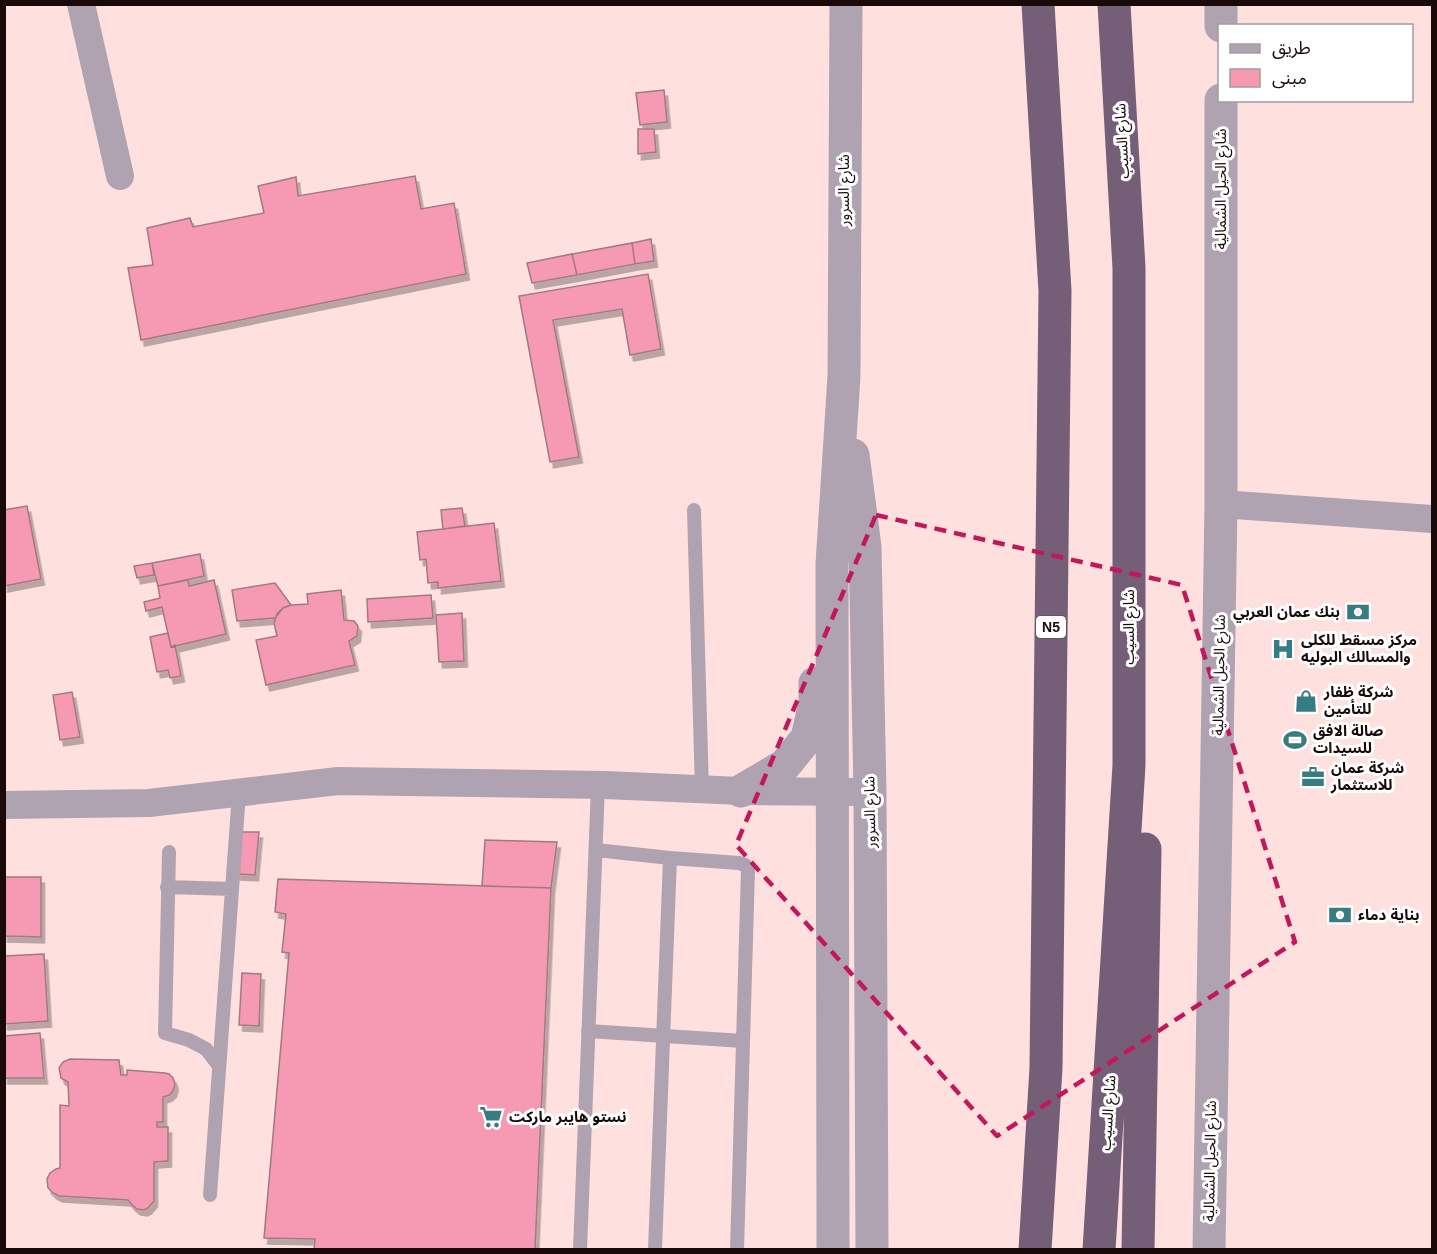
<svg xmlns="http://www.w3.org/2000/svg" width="1437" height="1254" viewBox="0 0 1437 1254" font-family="Helvetica,'Noto Sans Arabic',sans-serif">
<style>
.building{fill:#f699b2;stroke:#a27983;stroke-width:1.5;filter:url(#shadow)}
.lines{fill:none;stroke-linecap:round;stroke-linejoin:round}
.service{stroke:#afa3b1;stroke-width:14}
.minor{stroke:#afa3b1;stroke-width:28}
.tertiary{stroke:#afa3b1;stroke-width:33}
.trunk{stroke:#755e78;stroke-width:33}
.marked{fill:none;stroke:#c2185b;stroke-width:4.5;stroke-dasharray:12 8;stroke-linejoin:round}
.labels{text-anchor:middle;stroke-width:6;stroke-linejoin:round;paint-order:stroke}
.shield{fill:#fff;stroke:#5e5453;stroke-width:1.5}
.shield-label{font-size:14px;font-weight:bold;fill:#190a09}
.street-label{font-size:15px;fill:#190a09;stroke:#fff}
.poi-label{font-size:15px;font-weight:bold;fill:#190a09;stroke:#fff;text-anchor:start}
</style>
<defs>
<filter id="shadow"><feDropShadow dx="3.5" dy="6" stdDeviation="0" flood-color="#0004"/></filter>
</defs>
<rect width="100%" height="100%" fill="#fee1df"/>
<path class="building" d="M 664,90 L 667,122 L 640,125 L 636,93 Z
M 638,129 L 654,129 L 656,152 L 638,154 Z
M 415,176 L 421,209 L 454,203 L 466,274 L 141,340 L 128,268 L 153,265 L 147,228 L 190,218 L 193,227 L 264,213 L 258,186 L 296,177 L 298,196 Z
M 651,239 L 654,261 L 635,264 L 632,243 Z
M 632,243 L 635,264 L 577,275 L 572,254 Z
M 572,254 L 577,275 L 532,283 L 527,263 Z
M 648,274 L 661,349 L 630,355 L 622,309 L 553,320 L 579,457 L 550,462 L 519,296 Z
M 27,506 L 41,579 L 4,586 L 4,510 Z
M 462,508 L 465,526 L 443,529 L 441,510 Z
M 494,523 L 501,581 L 438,588 L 438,582 L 428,583 L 426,559 L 420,560 L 417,532 Z
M 200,554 L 204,576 L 158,586 L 152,563 Z
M 152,563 L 154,575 L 137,578 L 134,566 Z
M 188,580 L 189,586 L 214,580 L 226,634 L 171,647 L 162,607 L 146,611 L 144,602 L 160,598 L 158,586 Z
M 275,583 L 291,605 L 283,608 L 275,618 L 237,621 L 232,590 Z
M 341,590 L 344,620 L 354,621 L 358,626 L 357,636 L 349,641 L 355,665 L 266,685 L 256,640 L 277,636 L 274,623 L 277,614 L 283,608 L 291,605 L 308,604 L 307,594 Z
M 431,595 L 433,618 L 368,622 L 367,599 Z
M 462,613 L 464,661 L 439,662 L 436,615 Z
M 168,633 L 171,647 L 175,645 L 181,676 L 170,678 L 168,670 L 157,672 L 150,637 Z
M 72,692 L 80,737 L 60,740 L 53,695 Z
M 238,832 L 259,832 L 255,875 L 237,874 Z
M 485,840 L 557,842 L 551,888 L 482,886 Z
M 4,877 L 41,877 L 41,937 L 4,936 Z
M 278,879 L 551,888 L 535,1250 L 314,1250 L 315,1239 L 264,1238 L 289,953 L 282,952 L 286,914 L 275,912 Z
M 44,954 L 48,1021 L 4,1024 L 4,956 Z
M 242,973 L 261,974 L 259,1026 L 239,1025 Z
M 40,1033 L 44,1078 L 4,1078 L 4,1036 Z
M 70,1059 L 119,1060 L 121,1075 L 127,1075 L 127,1070 L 165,1073 L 169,1074 L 173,1078 L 175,1084 L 173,1091 L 169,1095 L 163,1097 L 163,1122 L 157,1122 L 157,1127 L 168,1127 L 168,1161 L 154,1162 L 154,1201 L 148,1208 L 144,1210 L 137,1209 L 132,1205 L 128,1200 L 59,1196 L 53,1193 L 48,1188 L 47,1179 L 50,1173 L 56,1169 L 60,1168 L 60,1105 L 69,1106 L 68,1082 L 61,1078 L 59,1068 L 63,1062 Z"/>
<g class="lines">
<path class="service" d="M 694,510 L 702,790
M 596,850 L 670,858 L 739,863 L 745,865 L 748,869 L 737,1250
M 169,852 L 165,1033 L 189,1040 L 206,1049 L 219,1066
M 167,887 L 232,889
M 588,1031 L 743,1041
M 210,1195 L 239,793
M 580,1250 L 598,785
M 655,1250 L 670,858"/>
<path class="minor" d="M 81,4 L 120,176
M 1221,504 L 1432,519
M 4,805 L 149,803 L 338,781 L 605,785 L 741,791 L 870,792"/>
<path class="tertiary" d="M 1221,26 L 1221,4
M 853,455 L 865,547 L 870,792 L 872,1250
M 741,791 L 785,765 L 807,738 L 815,703 L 815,683
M 833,1250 L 832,564 L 844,376 L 846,4
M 1209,1250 L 1221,504 L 1221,100"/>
<path class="trunk" d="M 1035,1250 L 1046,1068 L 1055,291 L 1038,4
M 1099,1250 L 1129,765 L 1129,268 L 1114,4
M 1138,1250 L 1145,849"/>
</g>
<path class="marked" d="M 876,515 L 1182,585 L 1295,942 L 997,1136 L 736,845 Z"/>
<defs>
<g id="bank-bare" transform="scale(1.8)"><path d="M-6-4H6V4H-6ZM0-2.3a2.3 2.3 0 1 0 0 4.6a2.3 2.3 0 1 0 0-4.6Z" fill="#357d83" stroke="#fff" stroke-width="2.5" paint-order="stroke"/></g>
<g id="hospital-bare" transform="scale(1.8)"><path d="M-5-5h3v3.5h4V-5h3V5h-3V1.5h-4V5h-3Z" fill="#357d83" stroke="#fff" stroke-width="2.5" paint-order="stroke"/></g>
<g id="shop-bare" transform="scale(1.8)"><path d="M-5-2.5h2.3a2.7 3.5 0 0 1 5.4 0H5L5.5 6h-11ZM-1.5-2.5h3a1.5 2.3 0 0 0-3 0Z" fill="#357d83" stroke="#fff" stroke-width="2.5" paint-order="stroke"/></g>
<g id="stadium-bare" transform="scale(1.8)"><path d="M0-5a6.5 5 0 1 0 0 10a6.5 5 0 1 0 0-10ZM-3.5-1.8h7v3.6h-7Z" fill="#357d83" stroke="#fff" stroke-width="2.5" paint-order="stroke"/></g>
<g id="office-bare" transform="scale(1.8)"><path d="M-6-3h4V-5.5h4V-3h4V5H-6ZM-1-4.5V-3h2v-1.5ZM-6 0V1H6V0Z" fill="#357d83" stroke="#fff" stroke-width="2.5" paint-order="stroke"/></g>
<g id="supermarket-bare" transform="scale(1.8)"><path d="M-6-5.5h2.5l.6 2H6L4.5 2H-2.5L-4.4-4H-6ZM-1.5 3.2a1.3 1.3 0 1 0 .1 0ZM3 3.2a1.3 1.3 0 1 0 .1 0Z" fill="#357d83" stroke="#fff" stroke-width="2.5" paint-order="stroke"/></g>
</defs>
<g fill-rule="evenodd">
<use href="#bank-bare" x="1358" y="612"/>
<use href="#hospital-bare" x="1283" y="649"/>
<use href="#shop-bare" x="1306" y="701"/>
<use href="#stadium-bare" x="1295" y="740"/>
<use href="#office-bare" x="1313" y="777"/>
<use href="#bank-bare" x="1340" y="915"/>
<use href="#supermarket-bare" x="491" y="1117"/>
</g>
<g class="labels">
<rect class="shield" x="1036" y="616" width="30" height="22" rx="4.5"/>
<g class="shield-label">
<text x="1051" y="632">N5</text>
</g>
<g class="street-label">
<text transform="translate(1122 141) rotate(-93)" y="5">شارع السيب</text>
<text transform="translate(1221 189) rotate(-90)" y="5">شارع الحيل الشمالية</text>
<text transform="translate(844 190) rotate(-90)" y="5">شارع السرور</text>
<text transform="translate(1129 627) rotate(-90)" y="5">شارع السيب</text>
<text transform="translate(1219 675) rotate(-89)" y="5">شارع الحيل الشمالية</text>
<text transform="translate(870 812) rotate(-91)" y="5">شارع السرور</text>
<text transform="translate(1108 1113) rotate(-86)" y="5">شارع السيب</text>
<text transform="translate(1210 1161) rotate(-89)" y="5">شارع الحيل الشمالية</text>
</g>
<g class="poi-label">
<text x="1340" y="617" text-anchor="end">بنك عمان العربي</text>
<text x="1301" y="645">مركز مسقط للكلى<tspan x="1301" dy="17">والمسالك البوليه</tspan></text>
<text x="1324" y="697">شركة ظفار<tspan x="1324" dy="17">للتأمين</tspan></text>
<text x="1313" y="736">صالة الافق<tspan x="1313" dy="17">للسيدات</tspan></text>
<text x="1331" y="773">شركة عمان<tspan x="1331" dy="17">للاستثمار</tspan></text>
<text x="1358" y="920">بناية دماء</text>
<text x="509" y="1122">نستو هايبر ماركت</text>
</g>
</g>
<rect width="1437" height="1254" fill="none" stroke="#190a09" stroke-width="12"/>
<rect x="1218" y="24" width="195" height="78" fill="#ffffff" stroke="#a39d9d" stroke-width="1.5"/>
<rect x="1230" y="44" width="30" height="9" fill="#afa3b1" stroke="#a39d9d" stroke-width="1.5"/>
<text x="1272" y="54" font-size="18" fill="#190a09">طريق</text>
<rect x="1230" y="69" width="30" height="18" fill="#f699b2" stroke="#a39d9d" stroke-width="1.5"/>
<text x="1272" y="84" font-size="18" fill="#190a09">مبنى</text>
</svg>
